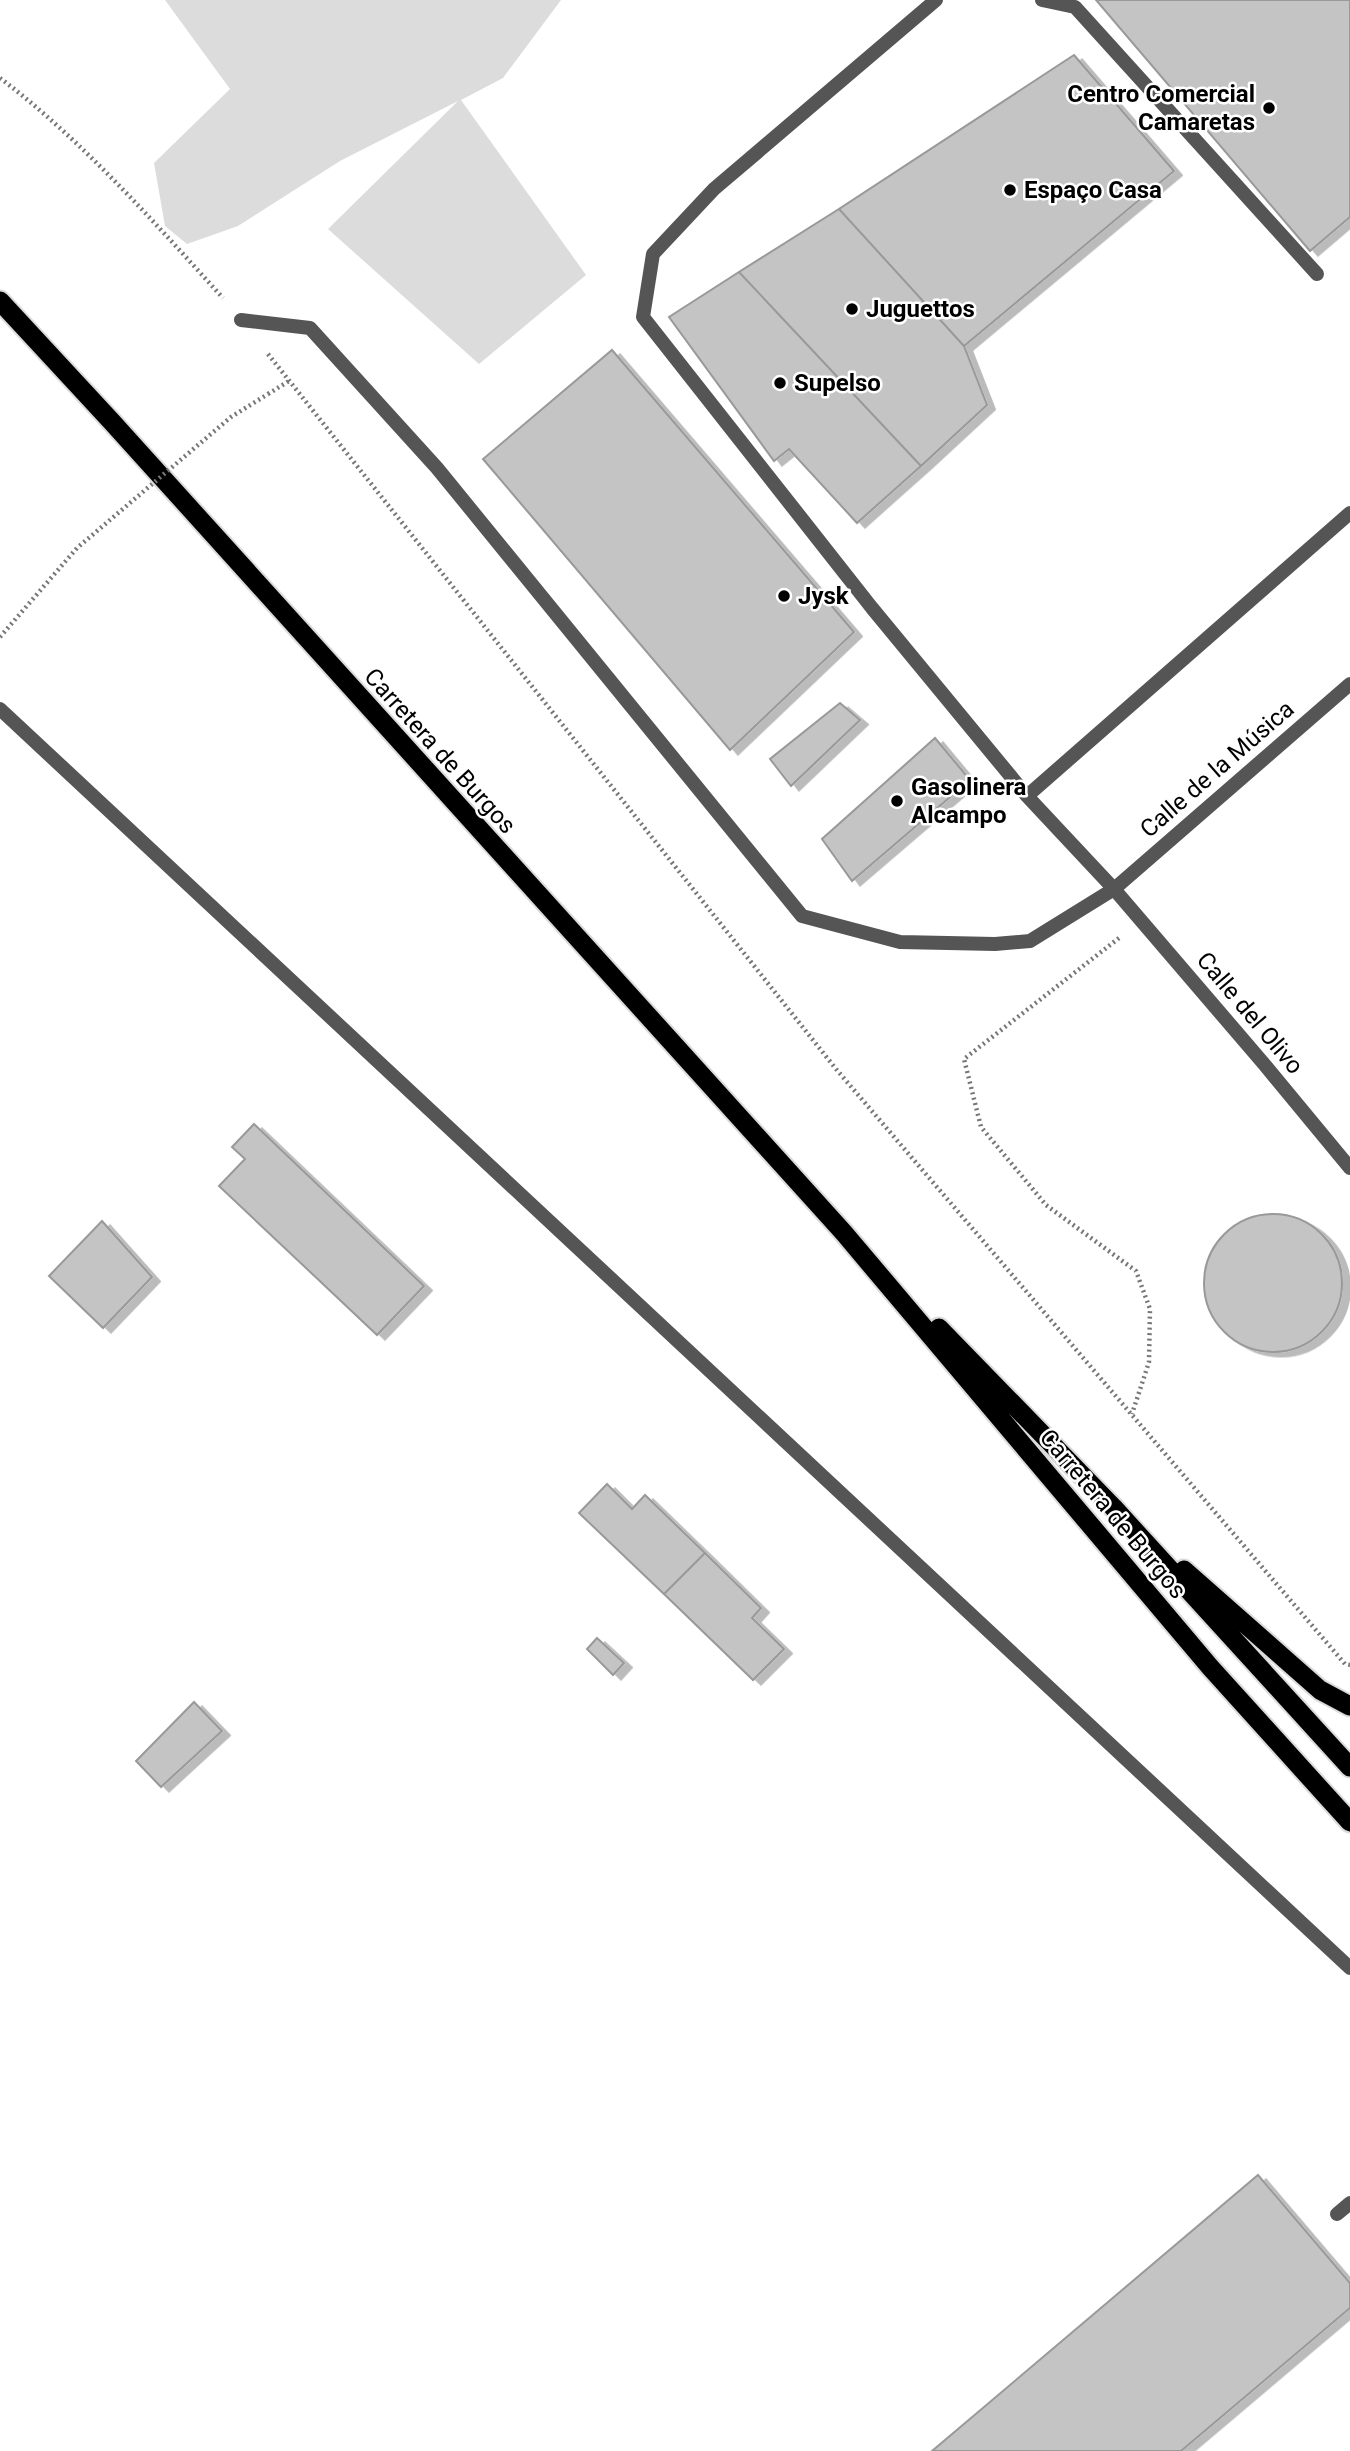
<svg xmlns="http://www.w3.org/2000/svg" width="1350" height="2451" viewBox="0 0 1350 2451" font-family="Roboto,sans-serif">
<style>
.green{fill:#dcdcdc}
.building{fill:#c4c4c4;stroke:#999;stroke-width:2;filter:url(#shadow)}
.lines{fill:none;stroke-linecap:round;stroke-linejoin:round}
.trunk-casing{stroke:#dbdbdb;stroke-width:23}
.path{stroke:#777;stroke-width:4.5;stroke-dasharray:2 3.5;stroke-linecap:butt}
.service{stroke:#555;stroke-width:14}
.minor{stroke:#555;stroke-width:14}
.trunk{stroke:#000;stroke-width:19}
.path-bridge{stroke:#777;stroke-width:4.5;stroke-dasharray:2 3.5;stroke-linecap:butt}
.poi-dot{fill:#000;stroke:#fff;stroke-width:2.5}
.labels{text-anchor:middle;stroke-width:5;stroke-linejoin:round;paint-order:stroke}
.poi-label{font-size:24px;font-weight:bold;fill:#000;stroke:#fff;text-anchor:start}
.street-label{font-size:24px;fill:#000;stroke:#fff}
</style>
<defs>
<filter id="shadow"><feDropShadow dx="8" dy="4.5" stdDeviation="0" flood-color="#0004"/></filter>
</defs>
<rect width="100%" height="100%" fill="#fff"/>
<path class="green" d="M 165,0 L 561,0 L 503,78 L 461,100 L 586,275 L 479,364 L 328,229 L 458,101 L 340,161 L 238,226 L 187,244 L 165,226 L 154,163 L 230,89 Z"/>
<path class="building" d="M 1096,0 L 1350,0 L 1350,217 L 1310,251 Z
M 1074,55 L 1174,171 L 964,346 L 839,209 Z
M 839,209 L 964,346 L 987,405 L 921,466 L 739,272 Z
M 739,272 L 921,466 L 857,523 L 789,449 L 774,461 L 669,317 Z
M 612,350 L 854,632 L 730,750 L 483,459 Z
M 840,703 L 860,720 L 791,786 L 770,759 Z
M 935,738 L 970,780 L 852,881 L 822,839 Z
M 254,1124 L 424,1286 L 377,1335 L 219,1186 L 245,1159 L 232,1147 Z
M1204 1283a69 69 0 1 1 138 0a69 69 0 1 1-138 0Z
M 102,1221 L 152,1277 L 103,1328 L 49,1276 Z
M 607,1484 L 632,1509 L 645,1495 L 705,1553 L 664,1594 L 579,1513 Z
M 705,1553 L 761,1608 L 752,1618 L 784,1649 L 753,1680 L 664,1594 Z
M 597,1638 L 624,1663 L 613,1675 L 587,1649 Z
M 194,1702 L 222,1731 L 161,1787 L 136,1761 Z
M 1258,2175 L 1350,2283 L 1350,2308 L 1181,2451 L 932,2451 Z"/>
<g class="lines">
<g class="trunk-casing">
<path id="trunk" d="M 0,301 L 112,422 L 844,1233 L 1210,1667 L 1350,1822
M 939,1328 L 1113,1507 L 1350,1767
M 1184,1570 L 1320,1690 L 1350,1706"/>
</g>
<path class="path" d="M 0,78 C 83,141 153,221 223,298
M 268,354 L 836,1069 L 1345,1664 L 1350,1665
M 268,394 L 289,381
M 1119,938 L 964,1059 L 981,1127 L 1046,1205 L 1136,1271 L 1150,1309 L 1149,1362 L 1132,1414"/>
<path class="service" d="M 1042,0 L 1075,7 L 1317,274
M 241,320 L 310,328 L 437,468 L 802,916 L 900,942 L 995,944 L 1030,941 L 1114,889 L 1027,796 L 872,608 L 643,317 L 653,254 L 714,189 L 936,0
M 0,709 L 1350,1968
M 1027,796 L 1350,513
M 1337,2214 L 1350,2203"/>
<path class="minor" d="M 1350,684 L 1114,889 L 1264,1064 L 1350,1168"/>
<use href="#trunk" class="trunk"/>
<path class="path-bridge" d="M 0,637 L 77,548 L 231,417 L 268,394"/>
</g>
<g class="poi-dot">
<circle cx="1269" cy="108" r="7"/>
<circle cx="1010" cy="190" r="7"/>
<circle cx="852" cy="309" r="7"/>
<circle cx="780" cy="383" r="7"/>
<circle cx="784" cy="596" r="7"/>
<circle cx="897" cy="801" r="7"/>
</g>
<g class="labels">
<g class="poi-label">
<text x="1255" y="102" text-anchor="end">Centro Comercial<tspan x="1255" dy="28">Camaretas</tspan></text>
<text x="1024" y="198">Espaço Casa</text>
<text x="866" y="317">Juguettos</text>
<text x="794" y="391">Supelso</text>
<text x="798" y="604">Jysk</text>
<text x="911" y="795">Gasolinera<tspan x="911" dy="28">Alcampo</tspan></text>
</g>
<g class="street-label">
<text transform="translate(440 751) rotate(48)" y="8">Carretera de Burgos</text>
<text transform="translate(1217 769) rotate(-41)" y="8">Calle de la Música</text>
<text transform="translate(1250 1013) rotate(50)" y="8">Calle del Olivo</text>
<text transform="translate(1113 1514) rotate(50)" y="8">Carretera de Burgos</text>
</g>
</g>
</svg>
